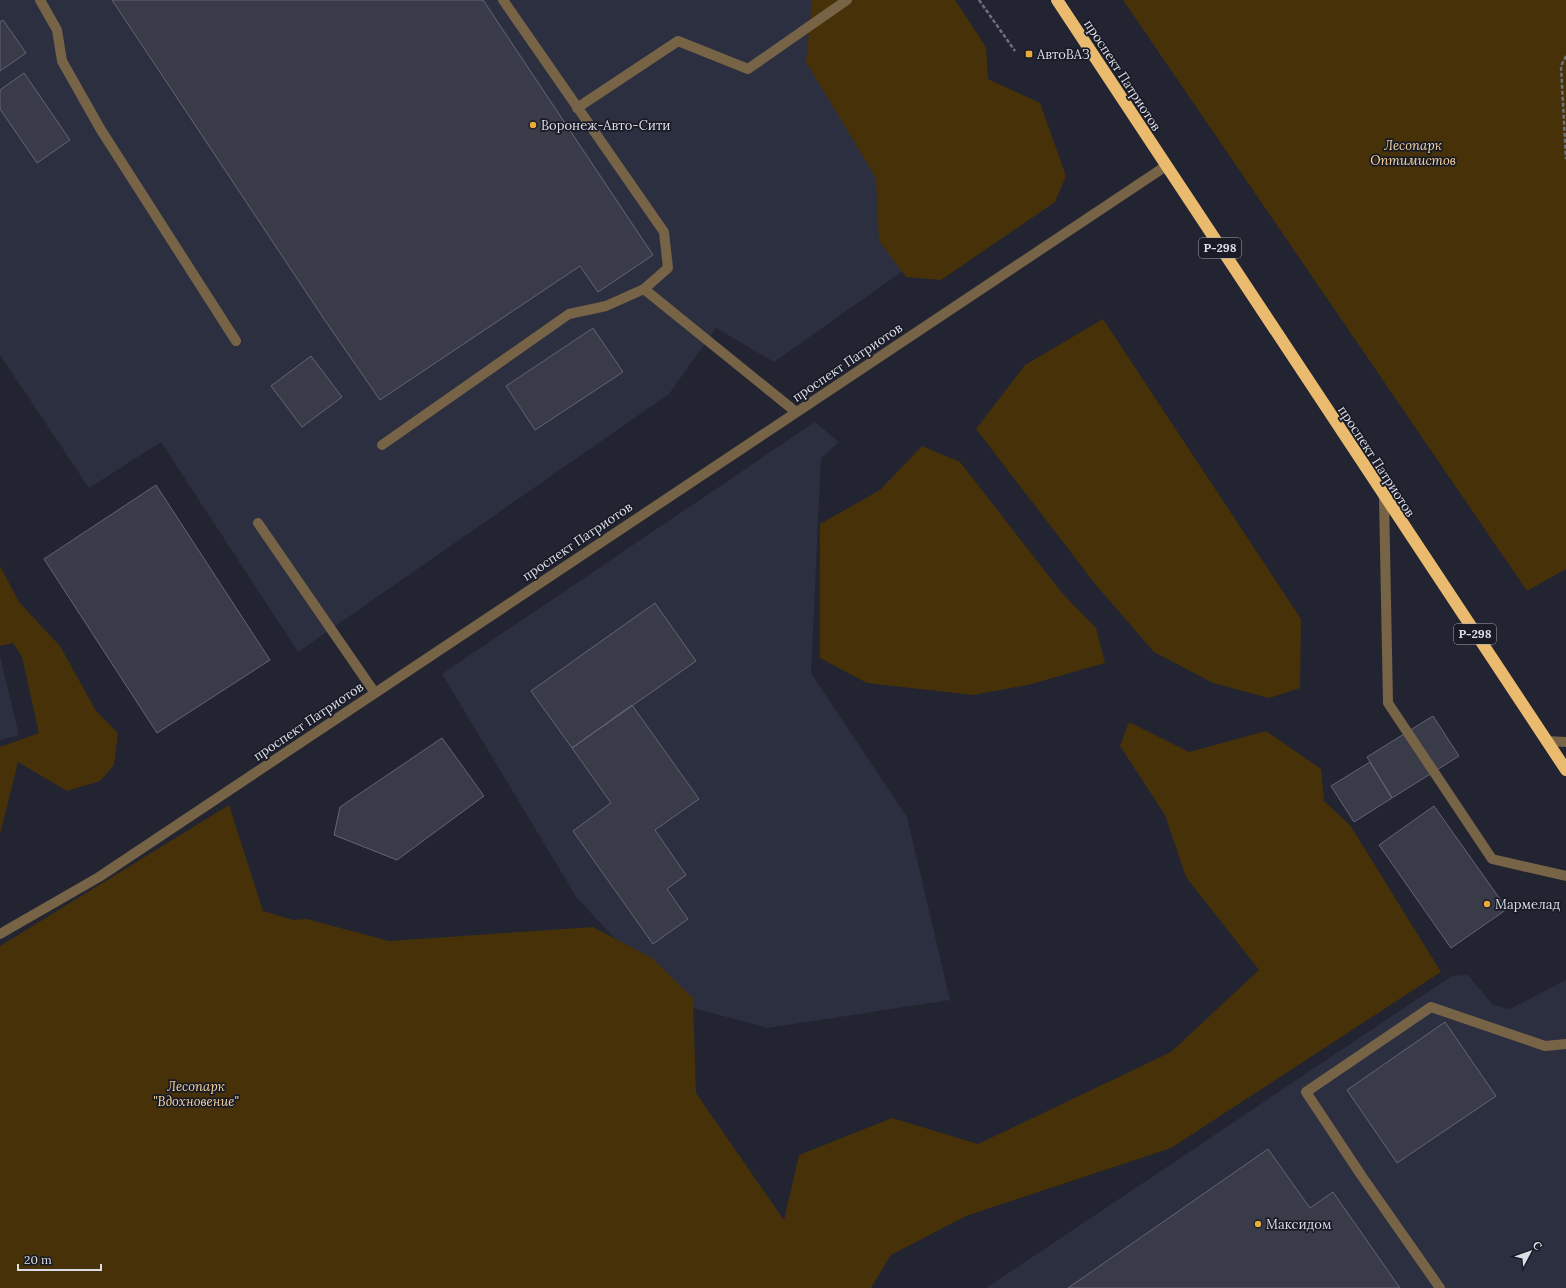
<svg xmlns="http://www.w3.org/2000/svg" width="1566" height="1288" viewBox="0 0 1566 1288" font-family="Lora,serif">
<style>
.built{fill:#2c2f40}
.green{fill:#463109}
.building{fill:#393b49;stroke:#636574}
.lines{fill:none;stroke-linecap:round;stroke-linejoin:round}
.path{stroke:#6d6f7a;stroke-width:2.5;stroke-dasharray:4 2;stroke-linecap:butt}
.lane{stroke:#776447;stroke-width:10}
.street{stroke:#776447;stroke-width:10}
.highway{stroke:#eabb6e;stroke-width:12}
.poi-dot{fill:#e9ab38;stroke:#191b27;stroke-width:1.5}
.labels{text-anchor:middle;stroke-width:3.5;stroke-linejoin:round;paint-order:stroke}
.shield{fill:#191b27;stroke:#a2a4ad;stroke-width:1}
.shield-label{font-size:12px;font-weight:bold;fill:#dcdee6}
.poi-label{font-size:13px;fill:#dcdee6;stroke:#191b27;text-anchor:start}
.street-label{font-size:13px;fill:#dcdee6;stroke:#191b27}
.park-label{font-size:13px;font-style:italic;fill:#fad59c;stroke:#191b27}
</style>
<rect width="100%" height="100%" fill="#222431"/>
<path class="built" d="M 0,0 L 849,0 L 937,247 L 774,362 L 716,328 L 669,394 L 298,652 L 161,442 L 89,488 L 0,355 Z
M 815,422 L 839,442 L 821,458 L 811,673 L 907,817 L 950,1000 L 768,1028 L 675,1003 L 577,898 L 442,674 Z
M 0,656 L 19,735 L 0,740 Z
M 1468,975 L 1493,1005 L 1510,1009 L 1566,980 L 1566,1288 L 986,1288 L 1452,976 Z"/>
<path class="green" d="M 812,0 L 955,0 L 986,47 L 988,79 L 1040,103 L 1066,176 L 1055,202 L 941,280 L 906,277 L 879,241 L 876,178 L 806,62 Z
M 1123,0 L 1566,0 L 1566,569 L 1527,591 Z
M 1103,319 L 1301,619 L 1300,688 L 1269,698 L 1213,683 L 1154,652 L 1096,585 L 976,429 L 1025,365 Z
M 922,446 L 960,462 L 1062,593 L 1096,628 L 1105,663 L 1028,685 L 973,695 L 867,683 L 820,658 L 820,524 L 880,490 Z
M 0,566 L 19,602 L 60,646 L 96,711 L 118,733 L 114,765 L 100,781 L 67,791 L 18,762 L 0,834 L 0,747 L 39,733 L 22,657 L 13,643 L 0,646 Z
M 1129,722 L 1189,752 L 1266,731 L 1321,769 L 1324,801 L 1350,825 L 1441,972 L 1171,1148 L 966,1216 L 891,1255 L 871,1288 L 0,1288 L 0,946 L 229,805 L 263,911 L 293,920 L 307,919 L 389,941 L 593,927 L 652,958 L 693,998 L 696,1093 L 784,1220 L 799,1155 L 892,1118 L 978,1144 L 1171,1052 L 1259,970 L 1186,877 L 1165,815 L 1120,746 Z"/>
<path class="building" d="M 112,0 L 483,0 L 653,255 L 598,292 L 580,266 L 380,400 L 324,319 Z
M 3,20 L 26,53 L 0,71 L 0,22 Z
M 24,73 L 70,140 L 37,163 L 0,109 L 0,90 Z
M 593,328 L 623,372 L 535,430 L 506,386 Z
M 311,356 L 342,397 L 302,427 L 271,386 Z
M 156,485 L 270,660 L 157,733 L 44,559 Z
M 655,603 L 696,661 L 572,748 L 531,691 Z
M 632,705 L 699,799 L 655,830 L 686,875 L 667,889 L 688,919 L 653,944 L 573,831 L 611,803 L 572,748 Z
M 1433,716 L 1459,756 L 1392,798 L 1367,757 Z
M 442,738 L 484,796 L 397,860 L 334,835 L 340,807 Z
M 1370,762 L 1392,798 L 1354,822 L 1331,786 Z
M 1434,806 L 1507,909 L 1451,948 L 1379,845 Z
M 1445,1022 L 1496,1096 L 1397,1163 L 1347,1090 Z
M 1268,1149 L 1310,1208 L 1333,1192 L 1400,1288 L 1068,1288 Z"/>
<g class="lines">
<path class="path" d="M 979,0 L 1015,51
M 1566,56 L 1561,66 L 1566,159"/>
<path class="lane" d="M 40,0 L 57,30 L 62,61 L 101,130 L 236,341
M 503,0 L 664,232 L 668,268 L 644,289 L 796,412
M 577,108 L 678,41 L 748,69 L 847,0
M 382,445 L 569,314 L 606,306 L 644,289
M 1384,497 L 1388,703 L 1492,859 L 1566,876
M 258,523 L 375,693
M 1546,741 L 1566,742
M 1440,1288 L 1361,1175 L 1306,1092 L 1431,1007 L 1545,1046 L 1566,1044"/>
<path class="street" d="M 0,934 L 99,877 L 1166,166"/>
<path class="highway" d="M 1057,0 L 1566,770"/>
</g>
<g class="poi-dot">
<rect x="1025" y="50" width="8" height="8" rx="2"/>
<circle cx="533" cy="125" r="4"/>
<circle cx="1487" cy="904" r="4"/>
<circle cx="1258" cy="1224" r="4"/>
</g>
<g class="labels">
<g class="shield">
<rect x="1199" y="238" width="42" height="20" rx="3"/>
<rect x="1454" y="624" width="42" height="20" rx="3"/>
</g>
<g class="shield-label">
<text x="1220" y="252">Р-298</text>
<text x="1475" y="638">Р-298</text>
</g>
<g class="poi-label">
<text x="1037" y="59">АвтоВАЗ</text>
<text x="541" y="130">Воронеж-Авто-Сити</text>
<text x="1495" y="909">Мармелад</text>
<text x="1266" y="1229">Максидом</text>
</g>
<g class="street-label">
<text transform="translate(1123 75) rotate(57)" y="5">проспект Патриотов</text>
<text transform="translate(847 362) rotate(-34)" y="5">проспект Патриотов</text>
<text transform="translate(1377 461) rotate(57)" y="5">проспект Патриотов</text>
<text transform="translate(577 541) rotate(-34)" y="5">проспект Патриотов</text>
<text transform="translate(308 721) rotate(-34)" y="5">проспект Патриотов</text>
</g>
<g class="park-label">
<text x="1413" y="150">Лесопарк<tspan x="1413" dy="15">Оптимистов</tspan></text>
<text x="196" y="1091">Лесопарк<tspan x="196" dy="15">"Вдохновение"</tspan></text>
</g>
</g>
<g transform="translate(1530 1252) rotate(49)" stroke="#191b27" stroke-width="3" paint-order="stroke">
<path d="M0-3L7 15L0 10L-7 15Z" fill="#dcdee6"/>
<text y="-6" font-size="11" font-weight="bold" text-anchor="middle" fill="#dcdee6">С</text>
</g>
<path d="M18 1264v6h83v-6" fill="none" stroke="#dcdee6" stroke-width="2"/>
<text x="24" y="1264" font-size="12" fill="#dcdee6" stroke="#191b27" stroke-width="3" paint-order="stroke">20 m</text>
</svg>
